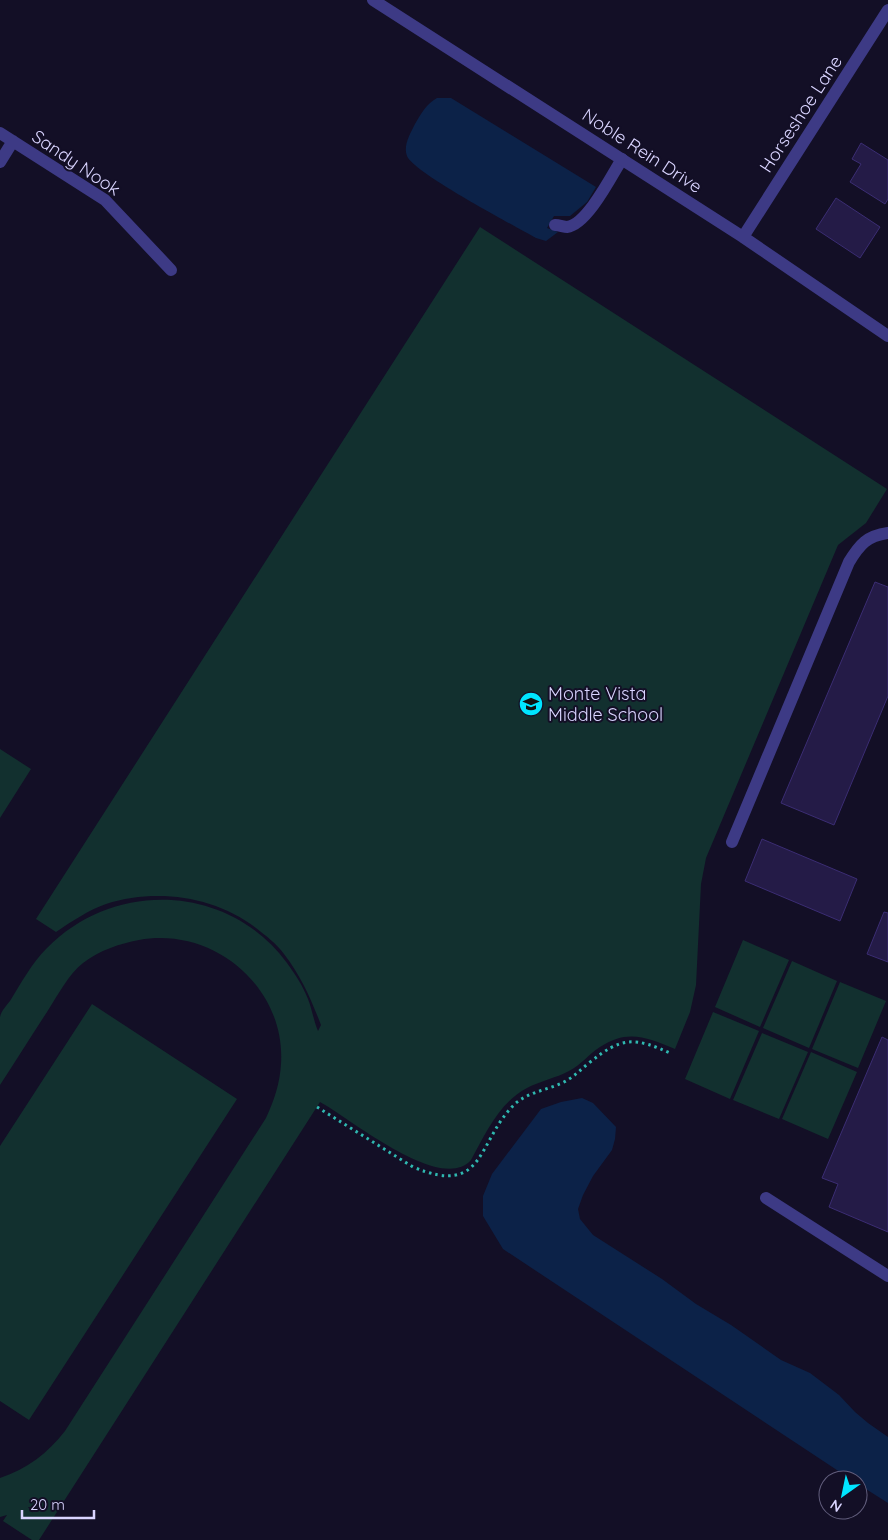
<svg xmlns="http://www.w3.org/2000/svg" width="888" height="1540" viewBox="0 0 888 1540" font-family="Quicksand,sans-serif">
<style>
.green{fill:#12302f}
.water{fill:#0c2248}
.building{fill:#241b47;stroke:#3b2d73}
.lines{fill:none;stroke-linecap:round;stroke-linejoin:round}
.path{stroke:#2fb8b0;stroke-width:3;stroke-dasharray:2.5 4;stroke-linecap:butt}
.lane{stroke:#3d3a85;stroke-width:12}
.street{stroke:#3d3a85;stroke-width:12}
.labels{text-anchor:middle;stroke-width:4;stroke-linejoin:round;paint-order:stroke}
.street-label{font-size:18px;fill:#d9d4ff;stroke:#130f26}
.poi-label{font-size:18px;fill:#d9d4ff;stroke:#130f26;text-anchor:start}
</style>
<rect width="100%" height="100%" fill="#130f26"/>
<path class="green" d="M 480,227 L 887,489 L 866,523 L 838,545 L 706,858 L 701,884 L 696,985 L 690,1012 L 675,1049 C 647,1037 627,1029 600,1047 C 589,1054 581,1065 569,1071 C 556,1078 540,1081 527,1088 C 499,1103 486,1133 471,1160 C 441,1194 351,1119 320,1102 L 39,1540 L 32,1540 L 3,1521 L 7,1515 L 0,1517 L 0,1478 C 27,1469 48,1453 65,1431 L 266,1118 C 274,1101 280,1083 281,1064 C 286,987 213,926 139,940 C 119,944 100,950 83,963 C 68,975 58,995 47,1012 C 31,1036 16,1061 0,1085 C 0,1069 0,1052 0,1036 C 0,1030 0,1023 0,1017 C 1,1011 7,1005 10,1001 C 21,983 32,963 47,948 C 115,879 229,884 287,963 C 295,974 303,986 308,999 C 312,1009 314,1022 318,1031 L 321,1025 C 311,999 301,976 284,954 C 276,943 266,936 256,928 C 214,896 156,888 106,904 C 89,910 72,921 56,932 L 36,919 Z
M 0,749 L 31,769 L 0,818 Z
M 743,940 L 789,960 L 760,1027 L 715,1007 Z
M 792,961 L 837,981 L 809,1048 L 763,1028 Z
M 840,982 L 886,1001 L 858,1068 L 812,1049 Z
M 92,1004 L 237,1099 L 29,1420 L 0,1401 L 0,1146 Z
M 713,1012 L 759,1031 L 730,1099 L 685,1079 Z
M 762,1033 L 808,1052 L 779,1119 L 733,1100 Z
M 811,1052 L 857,1072 L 828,1139 L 782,1119 Z"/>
<path class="water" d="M 437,98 L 451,98 L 596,187 L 587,202 L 570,216 L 554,216 L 547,228 L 558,232 L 546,241 L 536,238 C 515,226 414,173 407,156 C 403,146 410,134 415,124 C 421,114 426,104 437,98 Z
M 582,1098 L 593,1103 L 616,1127 L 615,1139 L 612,1150 L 593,1176 L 583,1195 L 578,1209 L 580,1219 L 593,1235 L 662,1279 L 696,1304 L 731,1325 L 781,1360 L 810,1373 L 839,1395 L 855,1412 L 868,1423 L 888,1437 L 888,1503 L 858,1484 L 858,1480 L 852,1480 L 503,1249 L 483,1216 L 483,1196 L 492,1174 L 541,1109 L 561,1102 Z"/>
<path class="building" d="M 861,143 L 888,160 L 888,199 L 885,204 L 850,182 L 861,164 L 852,159 Z
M 836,198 L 880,227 L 860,258 L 816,229 Z
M 875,582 L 888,587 L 888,696 L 834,825 L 781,803 Z
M 762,839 L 857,879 L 840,921 L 745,881 Z
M 884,912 L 888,913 L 888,962 L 867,954 Z
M 882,1037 L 888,1040 L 888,1232 L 829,1207 L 838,1184 L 822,1178 Z"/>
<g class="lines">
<path class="path" d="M 317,1107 L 413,1167 C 487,1198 476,1140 516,1103 C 529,1092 547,1090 562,1083 C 573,1078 580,1070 589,1063 C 622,1036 635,1037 672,1054"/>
<path class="lane" d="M 555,225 C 559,225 564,227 567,227 C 587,225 612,175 622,159
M 732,842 L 849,562 C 860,544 867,536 888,533
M 766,1198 L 888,1276"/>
<path class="street" d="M 373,0 L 743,237 L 888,336
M 0,133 L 105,200 L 171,270
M 0,162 L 13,141
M 743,237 L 888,10"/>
</g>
<defs>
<g id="school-disc" transform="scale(1.25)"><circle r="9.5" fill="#00e5ff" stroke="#130f26"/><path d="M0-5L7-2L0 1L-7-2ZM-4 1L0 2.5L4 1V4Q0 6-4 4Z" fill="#111"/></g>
</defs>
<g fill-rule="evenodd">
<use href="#school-disc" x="531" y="704"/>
</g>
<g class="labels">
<g class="street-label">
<text transform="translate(801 114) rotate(-57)" y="6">Horseshoe Lane</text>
<text transform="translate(642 151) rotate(33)" y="6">Noble Rein Drive</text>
<text transform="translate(76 163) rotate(34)" y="6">Sandy Nook</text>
</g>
<g class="poi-label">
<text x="548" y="700">Monte Vista<tspan x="548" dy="21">Middle School</tspan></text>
</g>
</g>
<g transform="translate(843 1495) rotate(213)"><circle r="24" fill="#130f26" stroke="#625e7d"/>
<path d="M0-4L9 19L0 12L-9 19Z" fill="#00e5ff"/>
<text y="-8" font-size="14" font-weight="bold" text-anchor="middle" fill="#d9d4ff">N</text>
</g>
<path d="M22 1510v8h72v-8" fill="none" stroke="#d9d4ff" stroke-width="2.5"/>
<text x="30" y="1510" font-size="15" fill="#d9d4ff" stroke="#130f26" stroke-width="4" paint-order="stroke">20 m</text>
</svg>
